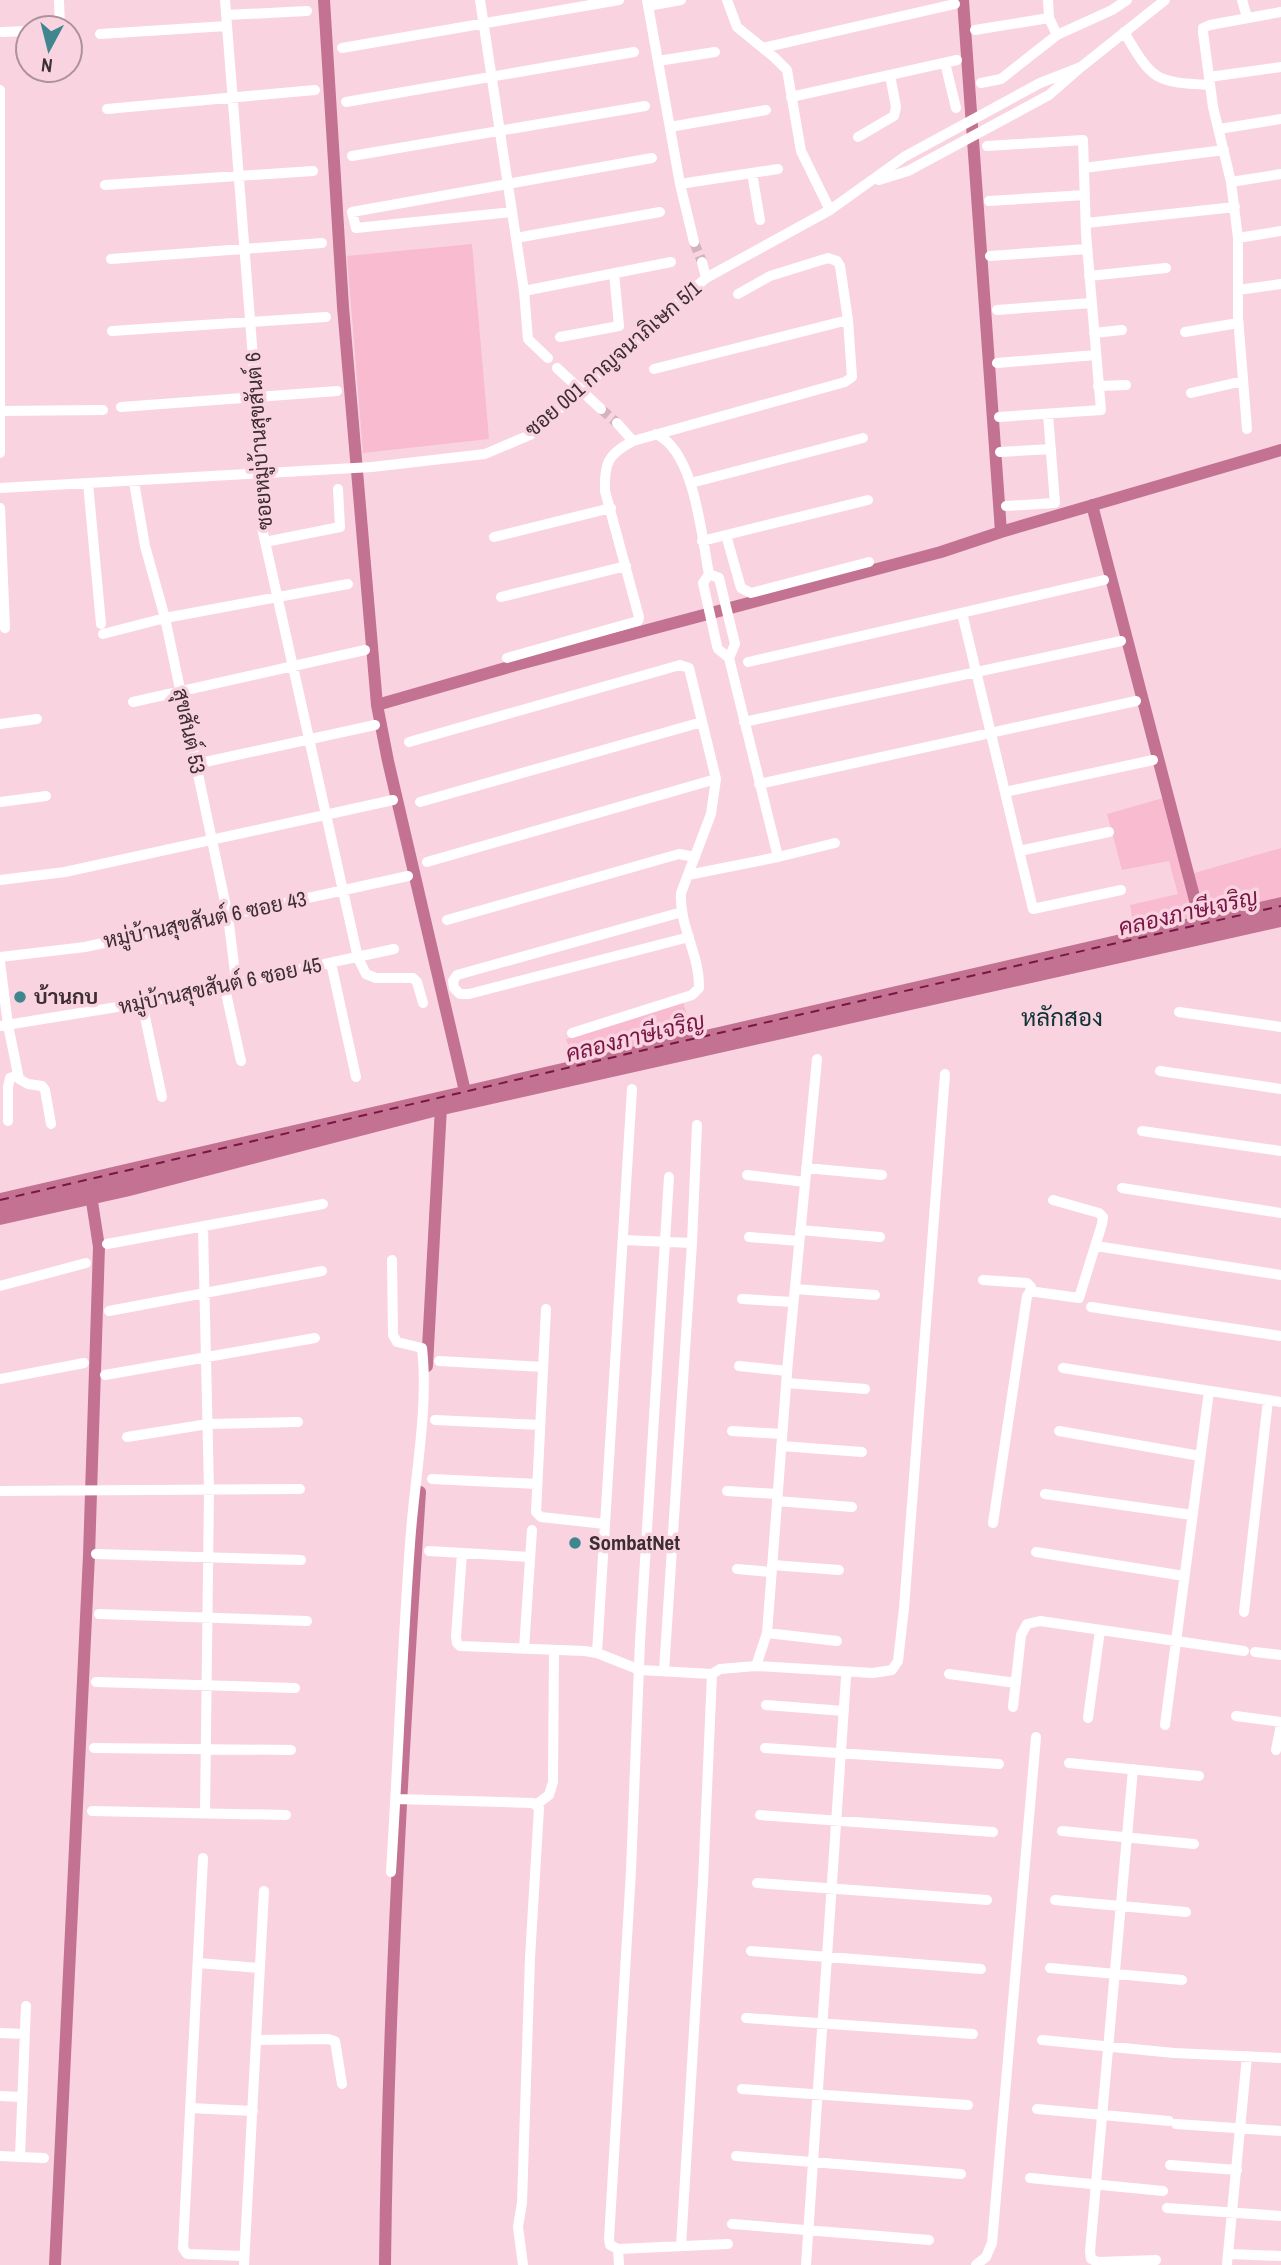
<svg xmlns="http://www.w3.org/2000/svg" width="1281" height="2265" viewBox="0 0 1281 2265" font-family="'Archivo Narrow',Sarabun,sans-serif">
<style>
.green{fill:#f8bbcf}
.water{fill:#c37391}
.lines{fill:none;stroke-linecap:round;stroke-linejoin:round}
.canal{stroke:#c37391;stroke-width:12}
.ferry{stroke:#781646;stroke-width:2;stroke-dasharray:9 7;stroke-linecap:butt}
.minor-tunnel{stroke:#d3b3bd;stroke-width:10;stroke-dasharray:10 5;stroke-linecap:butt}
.minor{stroke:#fff;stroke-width:10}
.poi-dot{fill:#3f868f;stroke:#f9d4e0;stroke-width:2.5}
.labels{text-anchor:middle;stroke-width:7;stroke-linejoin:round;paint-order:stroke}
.street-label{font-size:21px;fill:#3d2e33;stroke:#f9d4e0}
.poi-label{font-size:21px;font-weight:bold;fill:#3d2e33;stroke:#f9d4e0;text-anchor:start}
.water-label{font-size:23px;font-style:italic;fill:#781646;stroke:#f9d4e0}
.quarter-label{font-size:24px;fill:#0f3236;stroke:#f9d4e0}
</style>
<rect width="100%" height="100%" fill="#f9d4e0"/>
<path class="green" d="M 472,244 L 489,439 L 363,453 L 347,256 Z
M 1163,798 L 1184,876 L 1281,848 L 1281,897 L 1134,931 L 1130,905 L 1178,894 L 1169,861 L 1122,870 L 1107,814 Z
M 683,1002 L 693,1034 L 574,1061 L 566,1039 Z"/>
<path class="water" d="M 1281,897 L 1281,927 L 434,1117 L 130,1196 L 0,1225 L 0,1193 Z"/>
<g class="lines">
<path class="canal" d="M 324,0 L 343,307 L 377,705 L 388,761 L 467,1100
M 963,0 L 1001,532
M 1092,505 L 1203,931
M 377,705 L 516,665 L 941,552 L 1001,532 L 1281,450
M 427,1366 L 441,1107
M 55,2265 L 89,1555 L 99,1247 L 90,1189
M 385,2265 C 388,2007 403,1749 420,1492"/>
<path class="ferry" d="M 0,1200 L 657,1047 L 1281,906"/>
<path class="minor-tunnel" d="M 694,242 L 702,262
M 601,409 L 617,423"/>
<path class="minor" d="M 59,0 L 60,28
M 225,0 L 256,396 L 262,528 L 358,958 L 366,974 L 376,978 L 413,978 L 417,982 L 423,1003
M 480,0 L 524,291 L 528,339 L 548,358
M 647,0 L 680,184 L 694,242
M 727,0 L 737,27 L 775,58 L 787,70 L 801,151 L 830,210
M 1048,0 L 1049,18 L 1057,35
M 1242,0 L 1247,17
M 648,6 L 681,0
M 227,15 L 307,11
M 975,30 L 1049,18
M 2,32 L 28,31
M 1124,32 C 1153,81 1154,82 1210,85
M 100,34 L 227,26
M 342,48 L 619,0
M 763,48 L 955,4
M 658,61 L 715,52
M 945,63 L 956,108
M 1209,77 L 1281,67
M 981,83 L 1001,79 L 1057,35 L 1112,10 L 1127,0
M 791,97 L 957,60
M 346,102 L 634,52
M 107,109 L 315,90
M 670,127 L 766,110
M 1219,129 L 1281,119
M 858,137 L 894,116 L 896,107 L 890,75
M 987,146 L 1083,140 L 1086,234 L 1101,410 L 999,417
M 352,156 L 645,106
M 1084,168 L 1224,150
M 752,173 L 760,220
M 879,180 L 908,171 L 1049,95 L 1081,67 L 1165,0
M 1231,182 L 1281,174
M 680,184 L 778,169
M 105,185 L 313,171
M 989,201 L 1085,195
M 512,212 L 356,228 L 352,212 L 652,158
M 1086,223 L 1235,207
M 516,238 L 660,212
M 1238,238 L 1281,231
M 990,256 L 1087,249
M 111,259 L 322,243
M 702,262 L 706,278
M 1089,276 L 1166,268
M 1238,290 L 1281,284
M 524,291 L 671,262
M 997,310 L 1092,303
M 112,331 L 326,317
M 1185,332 L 1238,323
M 1094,333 L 1122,330
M 560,337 L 619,326 L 614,273
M 997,363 L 1096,355
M 557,368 L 601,409
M 654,369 L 848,320
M 1098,386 L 1126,385
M 1191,393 L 1243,381
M 121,407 L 337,391
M 0,411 L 103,410
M 1247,429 L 1238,317 L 1238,238 L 1231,182 L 1213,107 L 1203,32 L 1203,28 L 1210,25 L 1281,12
M 656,434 C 695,452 701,534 709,574
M 633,441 L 845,382 L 852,377 L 848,320 L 840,266 L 837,261 L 828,258 L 770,276 L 738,294
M 1000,452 L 1051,449
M 0,453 L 0,90
M 134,482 L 145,546 L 165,618 L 228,916 L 236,981
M 88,483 L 101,624
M 691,483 L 863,438
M 0,488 L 372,467 L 485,454 L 530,435 L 706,278 L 830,210 L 904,157 L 1040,83 L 1081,67
M 1006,506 L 1055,503 L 1048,414
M 0,508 L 5,628
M 726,535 L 741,588 L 751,593 L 869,562
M 494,537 L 611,508
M 702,541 L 868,500
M 265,542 L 340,527 L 338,489
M 709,574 L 719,578 L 735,644 L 729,658 L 718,649 L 717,646 L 703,583 Z
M 501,597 L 626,566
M 962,613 L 1033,909 L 1121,890
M 103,634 L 165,618 L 348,584
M 507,658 L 638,621 L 639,617 L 605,491 C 604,463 608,454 633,441 L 617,423
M 748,662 L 1104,580
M 133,702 L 365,650
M 744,722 L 1121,641
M 0,724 L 37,719
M 409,742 L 680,665 L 689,668 L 716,779 L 711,814 L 681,893 C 679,926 700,955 699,988 L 692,995 L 572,1033
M 196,764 L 375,725
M 759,784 L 1136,701
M 1005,792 L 1153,760
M 0,802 L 46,796
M 420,802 L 702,722
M 1019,851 L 1109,832
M 778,857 L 835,843
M 427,862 L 716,779
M 688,875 L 778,857 L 729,658
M 0,880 L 65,872 L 393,800
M 682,912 L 457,975 L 453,981 L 454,988 L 460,994 L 469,994 L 689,937
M 447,920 L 679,854 L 695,857
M 0,957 L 85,947 L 408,876
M 0,962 L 8,1025 L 19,1079 L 28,1084 L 42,1086 L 45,1090 L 51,1124
M 331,963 L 356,1077
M 224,984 L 241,1061
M 142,1003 L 162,1097
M 1179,1012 L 1281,1027
M 0,1026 L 142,1003 L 394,949
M 1160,1071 L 1281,1089
M 8,1121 L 8,1087 L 10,1078 L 18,1075
M 1142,1131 L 1281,1151
M 806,1168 L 882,1175
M 747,1175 L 805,1182
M 1122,1188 L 1281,1213
M 203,1228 L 209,1490 L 205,1813
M 800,1230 L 880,1237
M 749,1237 L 799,1241
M 624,1240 L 692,1243 L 697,1125
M 107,1244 L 323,1204
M 1096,1246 L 1281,1275
M 983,1280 L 1027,1283 L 1031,1287 L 1030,1292
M 0,1286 L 86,1263
M 795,1289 L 875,1295
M 742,1299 L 793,1302
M 1091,1307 L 1281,1336
M 546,1309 L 536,1512 L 541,1517 L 605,1524
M 109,1311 L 322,1271
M 439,1361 L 543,1367
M 739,1366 L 787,1371
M 1063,1368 L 1281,1402
M 105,1375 L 315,1338
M 0,1379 L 84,1363
M 786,1383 L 865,1389
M 435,1420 L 540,1425
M 732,1431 L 782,1434
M 1059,1431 L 1200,1456
M 127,1437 L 208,1424 L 298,1422
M 781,1446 L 862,1452
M 432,1479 L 537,1484
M 0,1491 L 300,1489
M 727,1491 L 777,1494
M 1045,1494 L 1192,1515
M 777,1501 L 852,1507
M 993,1523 L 1027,1296 L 1030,1292 L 1036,1292 L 1079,1298 L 1102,1224 L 1103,1217 L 1099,1213 L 1053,1200
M 429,1551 L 530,1557
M 1036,1552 L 1184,1576
M 462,1553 L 456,1637 L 457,1643 L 460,1646 L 585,1651 L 597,1653 L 640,1670 L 712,1674 L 703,1882 L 681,2246
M 96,1554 L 301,1560
M 772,1565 L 839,1570
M 737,1569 L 771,1572
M 1244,1612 L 1268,1400
M 99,1614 L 307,1621
M 767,1633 L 837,1641
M 524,1649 L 532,1530
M 1255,1652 L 1281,1655
M 597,1653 L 632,1089
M 756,1666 L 873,1673 L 892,1670 L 898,1661 L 904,1608 L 945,1074
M 664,1671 L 692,1243
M 712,1674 L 720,1669 L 756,1666 L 767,1633 L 788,1360 L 817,1059
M 949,1674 L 1016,1683
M 96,1682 L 295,1688
M 766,1705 L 844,1711
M 1013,1707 L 1021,1635 L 1027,1624 L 1040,1621 L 1244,1651
M 1236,1716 L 1281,1722
M 1088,1718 L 1100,1630
M 1165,1725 L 1209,1391
M 94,1748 L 291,1750
M 765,1748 L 999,1764
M 1276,1750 L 1281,1725
M 1069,1763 L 1199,1776
M 1133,1769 L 1090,2251 L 1091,2259 L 1098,2262 L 1156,2260
M 396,1799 L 533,1803 L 539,1808 L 530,1958 L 522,2203 L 518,2227 L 523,2265
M 537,1804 L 549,1795 L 553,1782 L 554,1650
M 92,1811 L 286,1815
M 760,1815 L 993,1832
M 1062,1831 L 1194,1844
M 203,1858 L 183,2248 L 187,2254 L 244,2256
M 391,1872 C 398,1763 402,1653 410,1544 C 414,1481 429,1409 422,1348 L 397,1342 L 393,1335 L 392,1260
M 757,1883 L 987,1900
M 1055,1900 L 1186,1912
M 751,1951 L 981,1969
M 198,1963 L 260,1968
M 1050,1968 L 1182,1980
M 746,2018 L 973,2034
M 0,2033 L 25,2034
M 256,2040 L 328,2039 L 335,2041 L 342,2084
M 1042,2040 L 1174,2053 L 1281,2058
M 742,2089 L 968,2105
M 0,2096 L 22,2097
M 190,2108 L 253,2111
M 1037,2109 L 1169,2121
M 1176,2124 L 1281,2131
M 0,2156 L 20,2157 L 26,2006
M 736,2156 L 961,2174
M 20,2157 L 44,2158
M 1170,2165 L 1237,2170
M 1030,2178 L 1163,2191
M 1167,2208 L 1281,2216
M 732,2224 L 929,2240
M 618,2249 L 728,2244
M 1229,2254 L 1281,2256
M 1227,2264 L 1247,2056
M 244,2265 L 264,1891
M 619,2265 L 618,2249 L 610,2245 L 609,2239 L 631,1871 L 640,1641 L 669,1177
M 806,2265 L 846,1677
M 976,2265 L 986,2257 L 992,2243 L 1036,1737"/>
</g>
<g class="poi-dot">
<circle cx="20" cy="997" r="7"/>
<circle cx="575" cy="1543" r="7"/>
</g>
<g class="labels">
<g class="street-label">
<text transform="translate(613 359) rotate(-41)" y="7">ซอย 001 กาญจนาภิเษก 5/1</text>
<text transform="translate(259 441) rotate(-94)" y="7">ซอยหมู่บ้านสุขสันต์ 6</text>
<text transform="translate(189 731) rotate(78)" y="7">สุขสันต์ 53</text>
<text transform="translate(205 920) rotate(-12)" y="7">หมู่บ้านสุขสันต์ 6 ซอย 43</text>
<text transform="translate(220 986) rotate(-12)" y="7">หมู่บ้านสุขสันต์ 6 ซอย 45</text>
</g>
<g class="poi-label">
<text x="34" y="1004">บ้านกบ</text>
<text x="589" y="1550">SombatNet</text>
</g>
<g class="water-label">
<text transform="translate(1188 912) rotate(-13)" y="8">คลองภาษีเจริญ</text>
<text transform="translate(635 1037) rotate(-14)" y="8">คลองภาษีเจริญ</text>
</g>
<g class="quarter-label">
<text x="1062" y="1026">หลักสอง</text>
</g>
</g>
<g transform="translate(49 49) rotate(187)"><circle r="33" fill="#f9d4e0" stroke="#ae929b" stroke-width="2"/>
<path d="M0-5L12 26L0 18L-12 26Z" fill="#3f868f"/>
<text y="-10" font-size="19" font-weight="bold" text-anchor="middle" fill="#3d2e33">N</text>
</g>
</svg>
